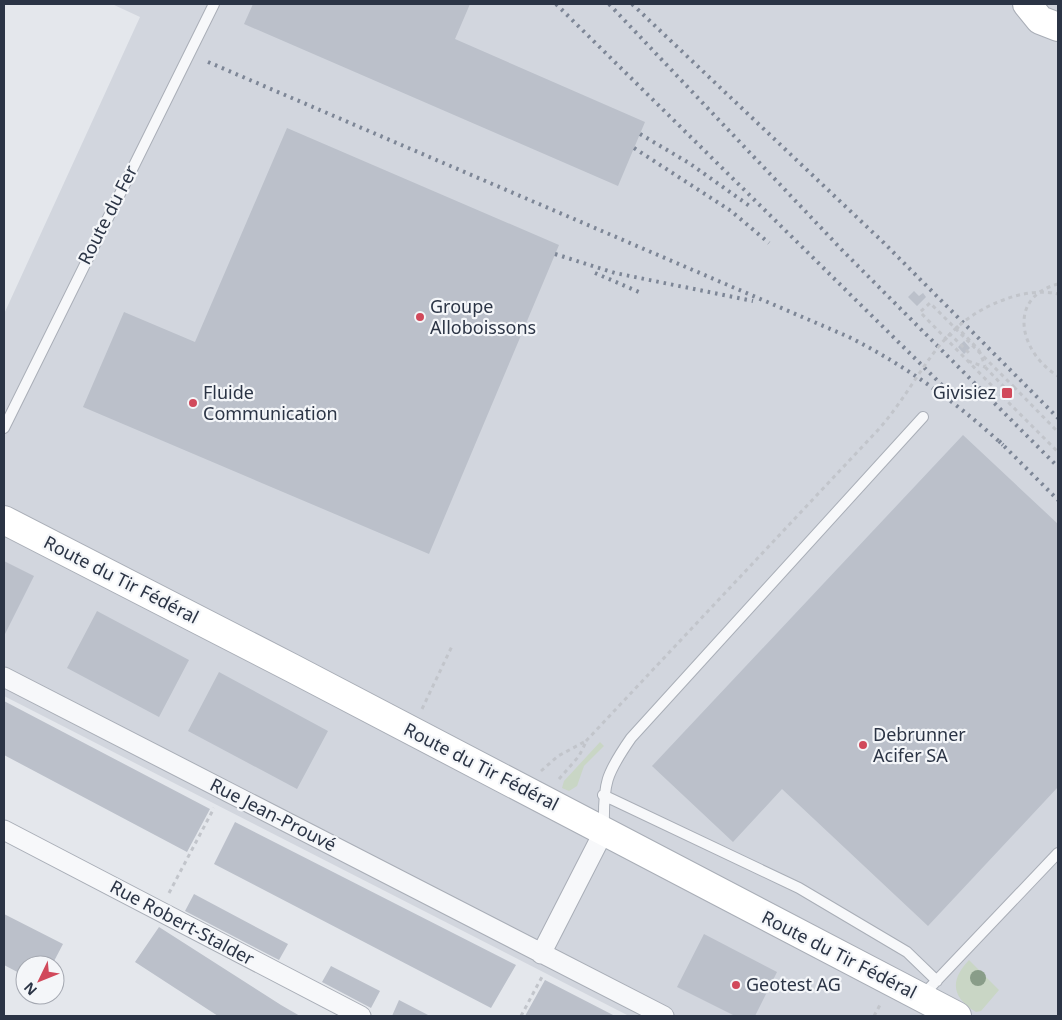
<svg xmlns="http://www.w3.org/2000/svg" width="1062" height="1020" viewBox="0 0 1062 1020" font-family="'Noto Sans',sans-serif">
<style>
.built{fill:#d2d6de}
.green{fill:#c9d6c5}
.building{fill:#bbc0ca}
.lines{fill:none;stroke-linecap:round;stroke-linejoin:round}
.lane-casing{stroke:#a9aeb7;stroke-width:12}
.street-casing{stroke:#a9aeb7;stroke-width:21}
.secondary-casing{stroke:#a9aeb7;stroke-width:30}
.path{stroke:#c2c5cb;stroke-width:3;stroke-dasharray:4 4;stroke-linecap:butt}
.lane{stroke:#f7f8fa;stroke-width:10}
.street{stroke:#f7f8fa;stroke-width:19}
.secondary{stroke:#fff;stroke-width:28}
.rail{stroke:#7d8696;stroke-width:4;stroke-dasharray:2.5 5;stroke-linecap:butt}
.path-bridge{stroke:#c2c5cb;stroke-width:3;stroke-dasharray:4 4;stroke-linecap:butt}
.tree{fill:#899d89}
.poi-dot{fill:#d1495b;stroke:#f4f6f9;stroke-width:2}
.labels{text-anchor:middle;stroke-width:4.5;stroke-linejoin:round;paint-order:stroke}
.street-label{font-size:18px;fill:#2b3445;stroke:#f4f6f9}
.poi-label{font-size:18px;fill:#2b3445;stroke:#f4f6f9;text-anchor:start}
</style>
<rect width="100%" height="100%" fill="#e4e7ec"/>
<path class="built" d="M 112,4 L 1058,4 L 1058,1016 L 629,1016 L 4,696 L 4,314 L 140,17 Z"/>
<path class="green" d="M 600,742 L 604,746 L 584,766 L 577,786 L 569,791 L 562,788 L 564,781 Z
M 969,960 L 999,990 L 981,1011 L 976,1012 C 951,997 950,980 969,960 Z"/>
<path class="building" d="M 253,4 L 470,4 L 455,39 L 645,122 L 618,186 L 244,24 Z
M 287,128 L 559,245 L 429,554 L 83,407 L 124,312 L 195,342 Z
M 914,291 L 919,296 L 923,293 L 926,297 L 917,306 L 908,297 Z
M 964,341 L 970,348 L 964,354 L 958,347 Z
M 963,435 L 1058,524 L 1058,787 L 928,926 L 782,789 L 733,842 L 652,766 Z
M 4,561 L 34,576 L 4,636 Z
M 97,611 L 189,660 L 159,717 L 67,668 Z
M 219,672 L 328,731 L 297,789 L 188,731 Z
M 4,701 L 210,809 L 187,852 L 4,755 Z
M 235,822 L 516,965 L 491,1008 L 214,864 Z
M 194,894 L 288,944 L 279,960 L 185,911 Z
M 4,914 L 63,944 L 52,965 L 25,965 L 25,976 L 4,965 Z
M 159,927 L 281,1005 L 300,1016 L 218,1016 L 135,962 Z
M 704,934 L 777,972 L 755,1016 L 735,1016 L 677,987 Z
M 331,966 L 380,991 L 371,1008 L 322,982 Z
M 545,980 L 615,1016 L 525,1016 Z
M 399,1000 L 430,1016 L 392,1016 Z"/>
<g class="lines">
<g class="lane-casing">
<path id="lane" d="M 4,428 L 214,4
M 603,795 L 799,888 L 907,952 L 937,981
M 604,827 C 603,783 606,774 631,738 L 923,417
M 921,997 L 1058,853"/>
</g>
<g class="street-casing">
<path id="street" d="M 4,677 L 664,1016
M 4,830 L 361,1016
M 541,954 L 604,831"/>
</g>
<g class="secondary-casing">
<path id="secondary" d="M 1027,4 L 1040,20 L 1058,27
M 4,520 L 292,668 L 957,1016"/>
</g>
<path class="path" d="M 1058,284 C 1005,298 1021,354 1058,376
M 956,326 L 979,350
M 949,333 L 970,354
M 985,367 L 1006,389
M 1006,389 L 1003,397 L 1058,452
M 1006,389 L 1014,387 L 1058,432
M 1003,397 L 920,312 L 930,303 L 1014,387
M 422,709 L 453,644
M 541,771 L 558,756 L 586,741
M 559,779 L 579,756 L 586,742
M 169,893 L 214,808
M 521,1016 L 543,975
M 874,1016 L 881,1003"/>
<use href="#lane" class="lane"/>
<use href="#street" class="street"/>
<use href="#secondary" class="secondary"/>
<path class="rail" d="M 556,4 L 947,390
M 609,4 L 843,251 L 1058,467
M 632,4 L 884,243 L 1058,418
M 208,62 L 849,337 C 906,366 956,402 1003,445
M 640,134 L 689,163 L 751,207
M 634,148 L 731,211 L 769,243
M 555,254 L 615,273 L 753,301
M 595,273 L 639,292
M 999,441 L 1058,500"/>
<path class="path-bridge" d="M 979,350 L 985,366
M 968,361 L 985,367
M 586,741 L 878,430 C 924,378 935,324 1006,299 C 1022,293 1042,290 1058,294"/>
</g>
<circle class="tree" cx="978" cy="978" r="8"/>
<g class="poi-dot">
<circle cx="420" cy="317" r="5"/>
<rect x="1001" y="387" width="12" height="12" rx="2.5"/>
<circle cx="193" cy="403" r="5"/>
<circle cx="863" cy="745" r="5"/>
<circle cx="736" cy="985" r="5"/>
</g>
<g class="labels">
<g class="street-label">
<text transform="translate(108 215) rotate(-63)" y="6">Route du Fer</text>
<text transform="translate(121 580) rotate(27)" y="6">Route du Tir Fédéral</text>
<text transform="translate(481 767) rotate(27)" y="6">Route du Tir Fédéral</text>
<text transform="translate(273 815) rotate(27)" y="6">Rue Jean-Prouvé</text>
<text transform="translate(182 923) rotate(28)" y="6">Rue Robert-Stalder</text>
<text transform="translate(839 955) rotate(27)" y="6">Route du Tir Fédéral</text>
</g>
<g class="poi-label">
<text x="430" y="313">Groupe<tspan x="430" dy="21">Alloboissons</tspan></text>
<text x="203" y="399">Fluide<tspan x="203" dy="21">Communication</tspan></text>
<text x="996" y="399" text-anchor="end">Givisiez</text>
<text x="873" y="741">Debrunner<tspan x="873" dy="21">Acifer SA</tspan></text>
<text x="746" y="991">Geotest AG</text>
</g>
</g>
<rect width="1062" height="1020" fill="none" stroke="#2b3445" stroke-width="10"/>
<g transform="translate(40 980) rotate(227)"><circle r="24" fill="#f4f6f9" stroke="#a4a8b1"/>
<path d="M0-4L9 19L0 12L-9 19Z" fill="#d1495b"/>
<text y="-8" font-size="14" font-weight="bold" text-anchor="middle" fill="#2b3445">N</text>
</g>
</svg>
